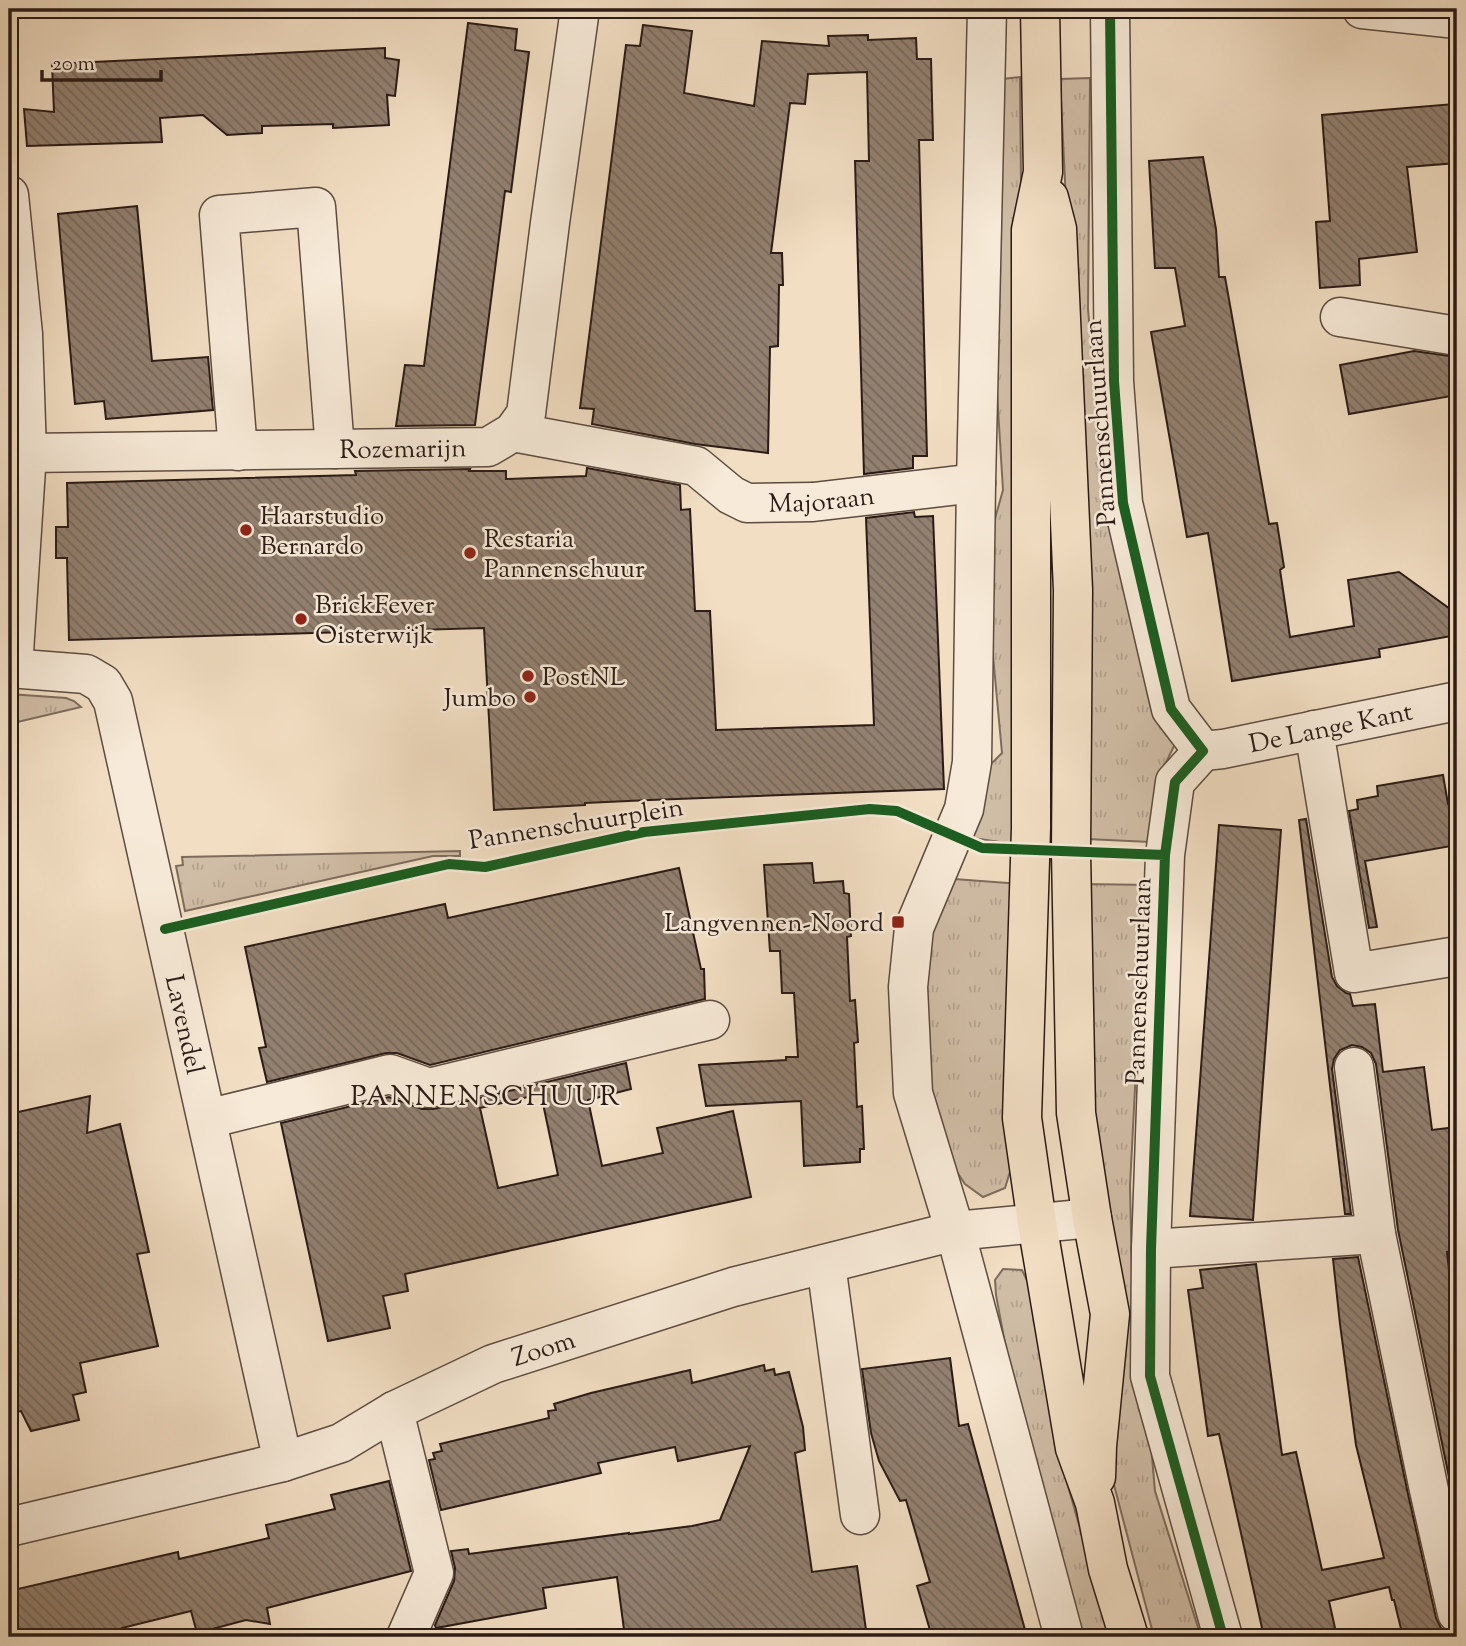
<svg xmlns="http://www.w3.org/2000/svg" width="1466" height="1646" viewBox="0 0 1466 1646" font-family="'Sorts Mill Goudy',serif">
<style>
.grass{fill:url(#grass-tufts);stroke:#7d6c5e;stroke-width:2}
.building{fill:url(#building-back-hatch);stroke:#2a1b16;stroke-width:2;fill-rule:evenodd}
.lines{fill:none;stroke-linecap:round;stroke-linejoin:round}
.minor-casing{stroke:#5c4c41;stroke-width:41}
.major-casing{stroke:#2a1b16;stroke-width:41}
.minor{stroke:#f7ead8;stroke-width:38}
.major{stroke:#f2dec3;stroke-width:38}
.cycleway-casing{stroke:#f7ead8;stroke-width:15}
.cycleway{stroke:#1b5e20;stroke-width:10}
.poi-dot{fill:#8f2418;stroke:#f7ead8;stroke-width:2.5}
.labels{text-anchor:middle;stroke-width:5;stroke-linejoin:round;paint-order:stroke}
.street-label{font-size:26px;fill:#2a1b16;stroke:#f7ead8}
.poi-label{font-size:26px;fill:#2a1b16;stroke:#f7ead8;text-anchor:start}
.neighbourhood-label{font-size:28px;letter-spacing:2px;fill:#2a1b16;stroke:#f7ead8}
</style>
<defs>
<pattern id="grass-tufts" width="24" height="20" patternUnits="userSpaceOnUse" patternTransform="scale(1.75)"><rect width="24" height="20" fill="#d0bda6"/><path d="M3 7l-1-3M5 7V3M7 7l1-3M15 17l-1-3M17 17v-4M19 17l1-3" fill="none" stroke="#b3a28e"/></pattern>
<pattern id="building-back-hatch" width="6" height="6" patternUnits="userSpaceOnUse" patternTransform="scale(1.75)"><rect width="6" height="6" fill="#928070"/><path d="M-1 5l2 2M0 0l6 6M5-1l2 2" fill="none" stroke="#77685b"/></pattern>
</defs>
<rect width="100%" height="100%" fill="#f2dec3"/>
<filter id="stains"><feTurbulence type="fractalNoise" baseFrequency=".00286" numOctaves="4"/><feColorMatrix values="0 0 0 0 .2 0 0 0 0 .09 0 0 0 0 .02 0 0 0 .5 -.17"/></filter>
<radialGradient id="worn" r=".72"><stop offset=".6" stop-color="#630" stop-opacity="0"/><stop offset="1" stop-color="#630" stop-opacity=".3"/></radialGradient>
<path class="grass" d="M 1020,77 L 1022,289 L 1019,845 L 973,838 L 990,765 L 1002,753 L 984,558 L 1003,490 L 991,295 L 1002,79 Z
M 1090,78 L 1088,309 L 1106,509 L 1176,742 L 1156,783 L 1150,842 L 1087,839 L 1080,486 L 1060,79 Z
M 9,694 L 66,698 L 74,701 L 81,707 L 9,724 Z
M 460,851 L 460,856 L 433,856 L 185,911 L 176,866 L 183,865 L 182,857 Z
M 954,879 L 1020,884 L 1013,1162 L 1005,1188 L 983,1197 L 965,1184 L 953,1166 L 933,1109 L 923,969 L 937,900 Z
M 1082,884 L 1152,885 L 1136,1069 L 1130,1186 L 1133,1322 L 1146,1388 L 1155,1491 L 1201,1637 L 1154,1637 L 1114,1485 L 1109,1428 L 1085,1079 Z
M 1003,1269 L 1022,1270 L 1036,1299 L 1062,1465 L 1111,1637 L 1079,1637 L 1006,1349 L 996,1295 L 995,1280 Z"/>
<path class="building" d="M 468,23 L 517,29 L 515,50 L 529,52 L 511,192 L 505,191 L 475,425 L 396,426 L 405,365 L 424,366 Z
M 643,25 L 692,31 L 684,93 L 754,106 L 762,41 L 829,46 L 828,36 L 868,35 L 868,40 L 916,38 L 917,59 L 931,59 L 933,140 L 919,140 L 927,456 L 913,456 L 913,468 L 864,474 L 855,161 L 869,161 L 867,72 L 808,74 L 805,104 L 790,103 L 771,253 L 782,253 L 783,285 L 779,285 L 778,346 L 770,347 L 768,453 L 695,444 L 592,424 L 594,409 L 580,408 L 626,45 L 640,46 Z
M 385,48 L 385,58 L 399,60 L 395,96 L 387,95 L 389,125 L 333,128 L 333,124 L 262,126 L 262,133 L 227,135 L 203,115 L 160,118 L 162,142 L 27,146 L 24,109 L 54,112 L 52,64 Z
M 1454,104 L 1457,163 L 1407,167 L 1417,252 L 1359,259 L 1360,285 L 1320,288 L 1316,222 L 1330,221 L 1322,115 Z
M 1203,157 L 1216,229 L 1219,277 L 1225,277 L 1269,524 L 1277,523 L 1284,567 L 1280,570 L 1290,637 L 1354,626 L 1348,580 L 1399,572 L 1457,614 L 1457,635 L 1379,649 L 1380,657 L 1232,681 L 1208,533 L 1187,537 L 1151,332 L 1185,326 L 1175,268 L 1155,268 L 1149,161 Z
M 137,206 L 152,361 L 208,357 L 213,410 L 106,419 L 104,401 L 75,404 L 58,214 Z
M 1414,351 L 1457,357 L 1457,395 L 1349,414 L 1340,365 Z
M 587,468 L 680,485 L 681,510 L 690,509 L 695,611 L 710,611 L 716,730 L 874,725 L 866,518 L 914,512 L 915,517 L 933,516 L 944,789 L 650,800 L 585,803 L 585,805 L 494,810 L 484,628 L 69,640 L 67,558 L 56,558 L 56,527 L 68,527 L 67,483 L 356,475 L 355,471 L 470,469 L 469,471 L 506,471 L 506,479 L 586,476 Z
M 1443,775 L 1448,804 L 1457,803 L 1457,845 L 1365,861 L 1377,927 L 1369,928 L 1349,811 L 1358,809 L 1357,800 L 1378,796 L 1377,786 Z
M 1306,819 L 1332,977 L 1337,986 L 1346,993 L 1350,994 L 1353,1006 L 1375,1004 L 1383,1072 L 1424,1067 L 1432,1130 L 1457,1127 L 1457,1251 L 1447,1252 L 1451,1288 L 1457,1311 L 1457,1516 L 1398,1230 L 1376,1064 L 1371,1053 L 1362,1047 L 1352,1045 L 1340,1050 L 1334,1059 L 1332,1069 L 1351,1214 L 1345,1214 L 1299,820 Z
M 1219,825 L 1281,830 L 1253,1220 L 1190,1216 Z
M 812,863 L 814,883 L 843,881 L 844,893 L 849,894 L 851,936 L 847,937 L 850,1001 L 855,1000 L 858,1042 L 854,1043 L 857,1107 L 862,1106 L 864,1149 L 860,1149 L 860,1162 L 804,1166 L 801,1101 L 706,1106 L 699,1065 L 786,1060 L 786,1057 L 798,1057 L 794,993 L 782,993 L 780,951 L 770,951 L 764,865 Z
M 679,868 L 701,969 L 704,969 L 705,999 L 430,1065 L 397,1053 L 386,1053 L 267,1082 L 259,1048 L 266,1047 L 245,947 L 445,904 L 448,918 Z
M 626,1063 L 631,1089 L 588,1100 L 602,1166 L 663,1153 L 657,1128 L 733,1111 L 751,1197 L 405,1274 L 408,1291 L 383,1296 L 390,1328 L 328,1341 L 281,1123 L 389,1097 L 422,1109 L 434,1109 ZM 541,1094 L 558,1175 L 498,1188 L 480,1108 Z
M 90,1096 L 87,1133 L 120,1124 L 149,1252 L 137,1254 L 158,1346 L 80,1363 L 86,1392 L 73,1395 L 79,1420 L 31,1431 L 21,1411 L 9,1413 L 9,1114 Z
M 1358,1257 L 1408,1494 L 1436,1618 L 1441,1628 L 1450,1634 L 1457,1634 L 1457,1637 L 1403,1637 L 1394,1600 L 1392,1600 L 1389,1587 L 1329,1601 L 1337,1637 L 1264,1637 L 1219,1434 L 1208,1436 L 1188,1290 L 1203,1288 L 1200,1270 L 1256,1264 L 1282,1455 L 1296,1452 L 1322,1570 L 1384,1558 L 1356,1445 L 1340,1324 L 1333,1259 Z
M 950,1358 L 959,1426 L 968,1424 L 1027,1637 L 932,1637 L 917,1586 L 930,1582 L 906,1500 L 900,1501 L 879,1461 L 871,1433 L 862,1369 Z
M 764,1365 L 765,1371 L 774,1369 L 775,1375 L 789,1372 L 803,1427 L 805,1450 L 795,1453 L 812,1572 L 857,1566 L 867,1637 L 625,1637 L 617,1577 L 543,1588 L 546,1608 L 436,1628 L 435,1625 L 454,1581 L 455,1568 L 451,1551 L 468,1549 L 469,1554 L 629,1533 L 629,1534 L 692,1526 L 720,1520 L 750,1446 L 678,1461 L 675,1447 L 598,1463 L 601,1473 L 441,1510 L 429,1460 L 435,1459 L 433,1453 L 442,1451 L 440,1444 L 549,1418 L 548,1411 L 556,1410 L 554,1404 L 591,1393 L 690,1370 L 692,1383 Z
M 389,1481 L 411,1571 L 267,1608 L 270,1624 L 246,1620 L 197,1633 L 191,1611 L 122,1628 L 124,1637 L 9,1637 L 9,1591 L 178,1552 L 179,1559 L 269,1538 L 266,1525 L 335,1509 L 331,1495 Z"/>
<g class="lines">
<g class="minor-casing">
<g id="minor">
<path d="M 987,9 L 976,483 L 972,762 L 964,809 L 914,928 L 908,987 L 913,1093 L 955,1231 L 1064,1637"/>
<path d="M 1110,9 L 1114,381 L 1123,503 L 1171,709 L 1203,751 L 1175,782 L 1165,855 L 1151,1249 L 1150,1376 L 1223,1637"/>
<path d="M 1362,9 L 1457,19"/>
<path d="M 9,195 L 23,334 L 27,453 L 13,668"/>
<path d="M 1340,317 L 1457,336"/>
<path id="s1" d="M 513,432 L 696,466 L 731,495 L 747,503 L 813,502 L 976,483"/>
<path d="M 238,451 L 219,215 L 316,207 L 335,449"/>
<path id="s2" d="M 27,453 L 488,447 L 513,432 L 526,414 L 550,223 L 580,9"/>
<path id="s3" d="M 9,668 L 86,674 L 103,684 L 113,701 L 283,1462"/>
<path d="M 1314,730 L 1354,973 L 1457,956"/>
<path id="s4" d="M 1203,751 L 1223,749 L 1457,701"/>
<path d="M 1354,1067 L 1376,1234 L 1429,1490 L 1457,1613"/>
<path d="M 207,1119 L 390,1074 L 429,1088 L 710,1020"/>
<path d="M 1151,1249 L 1376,1234"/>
<path d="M 826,1264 L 860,1515"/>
<path d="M 394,1411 L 434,1573 L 406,1637"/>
<path id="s5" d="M 9,1527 L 283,1462 L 341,1443 L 394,1411 L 493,1364 L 733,1287 L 955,1231 L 1092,1218"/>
</g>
</g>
<g class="major-casing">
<path id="major" d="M 1040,9 L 1043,172 L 1031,230 L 1031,828 L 1022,1118 L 1037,1223 L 1075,1448 L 1095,1503 L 1108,1569 L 1129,1637
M 1049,198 L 1057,229 L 1073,590 L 1071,852 L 1076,1113 L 1092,1218 L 1110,1314 L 1097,1446 L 1096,1477"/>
</g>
<use href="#minor" class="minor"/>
<use href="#major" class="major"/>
<g class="cycleway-casing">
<path id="cycleway" d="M 1110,9 L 1114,381 L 1123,503 L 1171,709 L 1203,751 L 1175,782 L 1165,855 L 1151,1249 L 1150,1376 L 1223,1637
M 165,929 L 449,864 L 485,867 L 644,832 L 870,809 L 897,811 L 982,848 L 1165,855"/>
</g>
<use href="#cycleway" class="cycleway"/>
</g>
<g class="poi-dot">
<circle cx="246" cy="530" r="7"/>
<circle cx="470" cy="553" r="7"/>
<circle cx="301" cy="619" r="7"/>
<circle cx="528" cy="676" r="7"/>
<circle cx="530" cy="697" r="7"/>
<rect x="891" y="915" width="14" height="14" rx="3.5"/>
</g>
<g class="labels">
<g class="street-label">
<text transform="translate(1099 423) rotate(-94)" y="9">Pannenschuurlaan</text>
<text dy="9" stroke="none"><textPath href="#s2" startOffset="376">Rozemarijn</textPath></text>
<text dy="9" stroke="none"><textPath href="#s1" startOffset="324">Majoraan</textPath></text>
<text dy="9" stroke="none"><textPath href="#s4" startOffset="130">De Lange Kant</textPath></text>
<text transform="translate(576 823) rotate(-9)" y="9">Pannenschuurplein</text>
<text transform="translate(1138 981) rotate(-88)" y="9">Pannenschuurlaan</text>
<text dy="9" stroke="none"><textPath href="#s3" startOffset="448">Lavendel</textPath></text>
<text dy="9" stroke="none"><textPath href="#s5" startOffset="567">Zoom</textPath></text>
</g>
<g class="poi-label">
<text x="260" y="524">Haarstudio<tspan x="260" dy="30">Bernardo</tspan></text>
<text x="484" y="547">Restaria<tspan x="484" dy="30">Pannenschuur</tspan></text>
<text x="315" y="613">BrickFever<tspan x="315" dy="30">Oisterwijk</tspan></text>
<text x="542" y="685">PostNL</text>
<text x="516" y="706" text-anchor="end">Jumbo</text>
<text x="884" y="931" text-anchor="end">Langvennen-Noord</text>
</g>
<g class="neighbourhood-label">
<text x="486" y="1105">PANNENSCHUUR</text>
</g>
</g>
<rect width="1466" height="1646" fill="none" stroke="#f2dec3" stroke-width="35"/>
<rect x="10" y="10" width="1445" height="1625" fill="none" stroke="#2a1b16" stroke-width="3.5"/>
<rect x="18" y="18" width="1431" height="1611" fill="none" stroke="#2a1b16" stroke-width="2"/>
<path d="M42 70v10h119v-10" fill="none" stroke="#2a1b16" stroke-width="3.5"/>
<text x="52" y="70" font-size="21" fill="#2a1b16" stroke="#f7ead8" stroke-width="5" paint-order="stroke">20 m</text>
<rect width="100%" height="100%" filter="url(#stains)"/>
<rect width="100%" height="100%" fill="url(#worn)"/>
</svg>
